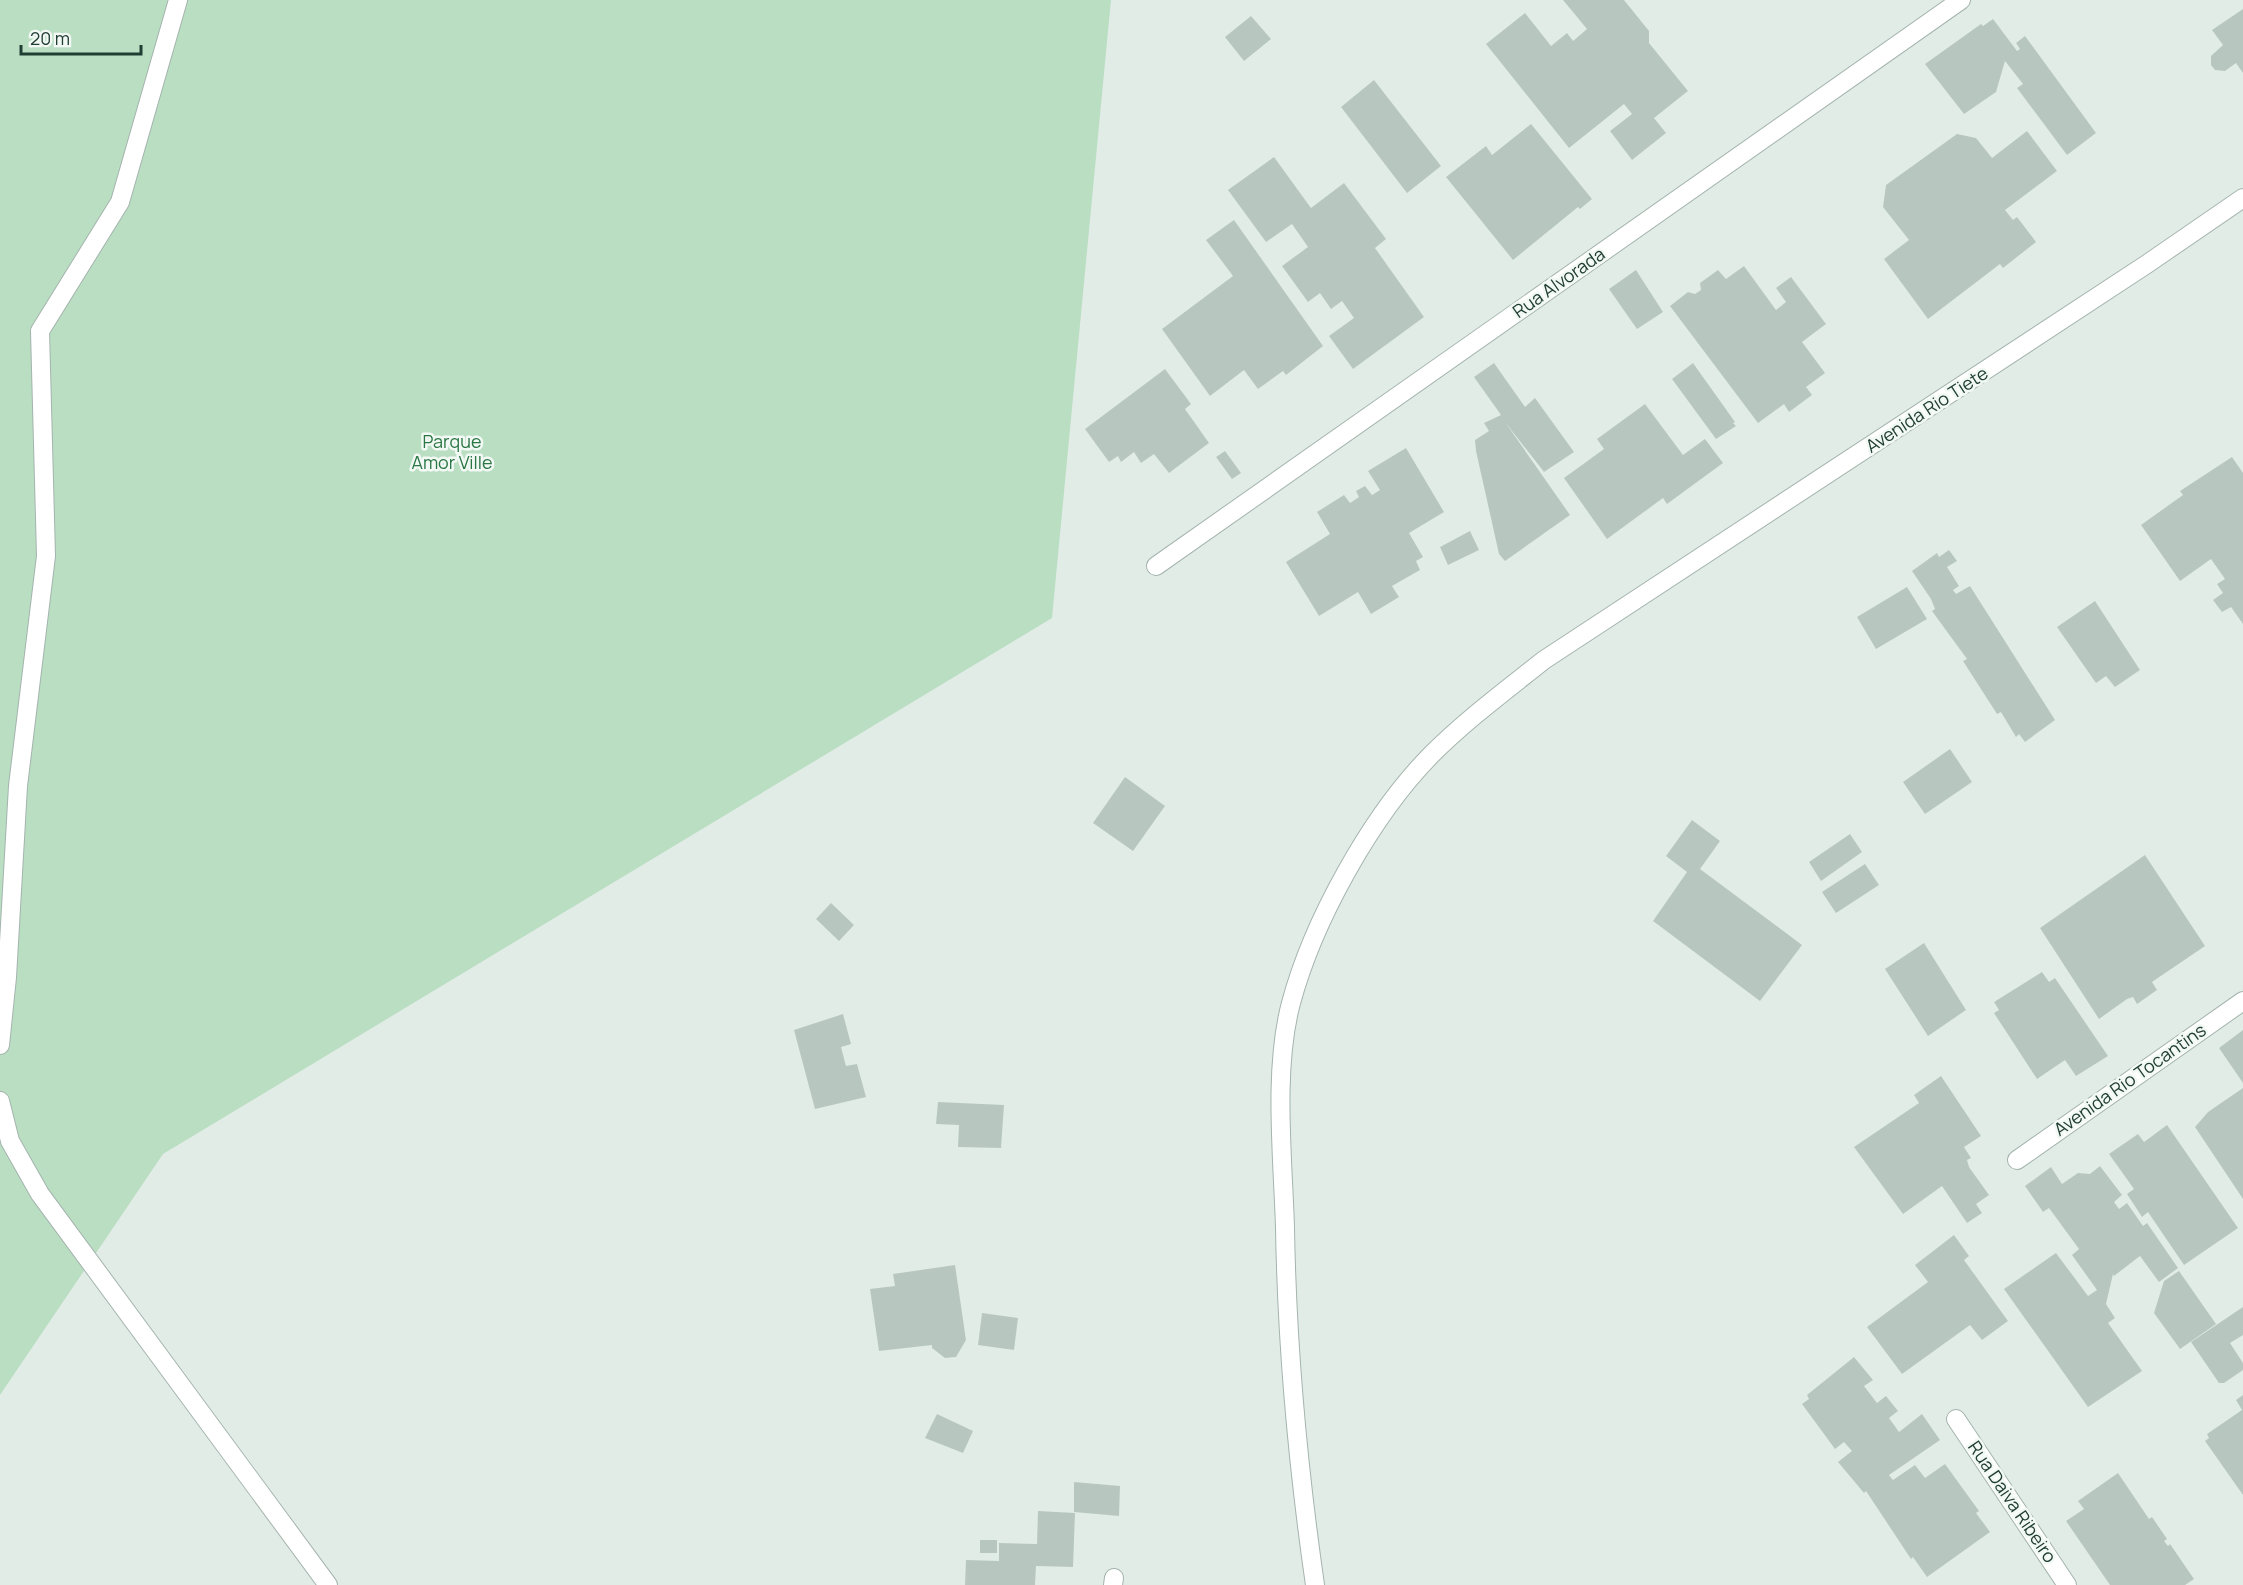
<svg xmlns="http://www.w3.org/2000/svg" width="2243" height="1585" viewBox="0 0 2243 1585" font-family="Manrope,sans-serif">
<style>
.green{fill:#badec2}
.building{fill:#b7c7c0}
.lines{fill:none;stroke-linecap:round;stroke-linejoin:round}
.minor-casing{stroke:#a4b4ae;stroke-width:20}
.minor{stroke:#fff;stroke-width:18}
.labels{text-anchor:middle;stroke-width:5;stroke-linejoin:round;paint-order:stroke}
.street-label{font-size:18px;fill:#213e35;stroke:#f2f9f5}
.park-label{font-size:18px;fill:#2a7644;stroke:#f2f9f5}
</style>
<rect width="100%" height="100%" fill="#e2ece7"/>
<path class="green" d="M 0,0 L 1111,0 L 1052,618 L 163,1154 L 0,1395 Z"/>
<path class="building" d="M 1563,0 L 1624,0 L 1649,31 L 1649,43 L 1688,91 L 1654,118 L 1666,133 L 1632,160 L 1610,131 L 1632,114 L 1624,104 L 1569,148 L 1486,44 L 1525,13 L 1551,46 L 1567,33 L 1573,41 L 1587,29 Z
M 2243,9 L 2243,73 L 2236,63 L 2225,71 L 2215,70 L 2211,65 L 2211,56 L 2223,45 L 2212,30 Z
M 1251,16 L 1271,39 L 1244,61 L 1225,37 Z
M 1993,19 L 2017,51 L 2020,49 L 2016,43 L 2025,36 L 2096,133 L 2067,155 L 2017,88 L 2023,84 L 2005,61 L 1996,92 L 1964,114 L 1925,64 L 1981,24 L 1983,26 Z
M 1374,80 L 1441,166 L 1407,193 L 1341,107 Z
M 1531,124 L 1592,199 L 1580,209 L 1578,207 L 1513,260 L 1446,177 L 1486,146 L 1492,155 Z
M 2027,131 L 2057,171 L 2005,210 L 2013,220 L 2017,217 L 2036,242 L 2003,268 L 2000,264 L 1928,319 L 1884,259 L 1909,240 L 1883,207 L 1886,185 L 1957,134 L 1976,138 L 1992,158 Z
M 1274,157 L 1311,208 L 1344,183 L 1386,239 L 1375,248 L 1424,317 L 1353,369 L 1329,336 L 1354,318 L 1342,301 L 1331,309 L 1320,293 L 1308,302 L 1282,266 L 1308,247 L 1292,224 L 1266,242 L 1228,190 Z
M 1234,220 L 1323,346 L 1286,375 L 1283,371 L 1258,389 L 1244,370 L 1210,396 L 1162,329 L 1233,276 L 1206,240 Z
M 1744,266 L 1776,310 L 1786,302 L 1776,288 L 1791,277 L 1826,324 L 1802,342 L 1825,373 L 1806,387 L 1812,395 L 1789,412 L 1784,404 L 1758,423 L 1670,306 L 1688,292 L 1695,294 L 1701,290 L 1700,283 L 1718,270 L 1726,279 Z
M 1636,270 L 1663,312 L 1637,329 L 1609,289 Z
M 1494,363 L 1525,407 L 1535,398 L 1574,452 L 1544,472 L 1505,422 L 1570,515 L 1505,561 L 1499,554 L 1476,451 L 1475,440 L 1489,431 L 1484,423 L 1501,415 L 1474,377 Z
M 1693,363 L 1735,422 L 1733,423 L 1736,426 L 1716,439 L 1672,379 Z
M 1165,369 L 1191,404 L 1185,409 L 1209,443 L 1169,473 L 1154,454 L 1141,463 L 1134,452 L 1121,462 L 1118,456 L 1109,462 L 1085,429 Z
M 1645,404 L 1683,455 L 1705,439 L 1723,463 L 1667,504 L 1663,498 L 1607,539 L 1564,478 L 1604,449 L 1597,439 Z
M 1406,448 L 1444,512 L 1409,533 L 1423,557 L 1416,561 L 1420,570 L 1392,586 L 1399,597 L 1371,614 L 1358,592 L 1319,616 L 1286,562 L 1330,534 L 1317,512 L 1344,495 L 1350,503 L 1359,497 L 1356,491 L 1365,486 L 1372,495 L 1380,490 L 1368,471 Z
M 1225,451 L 1241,473 L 1232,479 L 1216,457 Z
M 2232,457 L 2243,473 L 2243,624 L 2231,607 L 2222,612 L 2213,600 L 2223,593 L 2217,584 L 2225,579 L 2211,559 L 2180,581 L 2141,525 L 2183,495 L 2180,491 Z
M 1470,531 L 1479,550 L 1448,565 L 1440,547 Z
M 1949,550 L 1957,561 L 1947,567 L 1959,586 L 1953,590 L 1956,594 L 1970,586 L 2055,720 L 2025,742 L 2019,734 L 2016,737 L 2001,712 L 1997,714 L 1963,661 L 1967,659 L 1932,611 L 1935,609 L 1931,599 L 1912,571 L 1937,553 L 1939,557 Z
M 1907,587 L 1927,619 L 1876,649 L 1857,617 Z
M 2095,601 L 2140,670 L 2115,687 L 2106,676 L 2096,683 L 2057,627 Z
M 1950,749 L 1972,782 L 1925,814 L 1903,782 Z
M 1125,777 L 1165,806 L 1133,851 L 1093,823 Z
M 1692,820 L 1720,841 L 1700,869 L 1802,945 L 1760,1001 L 1653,921 L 1687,872 L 1666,856 Z
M 1850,834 L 1862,852 L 1821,881 L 1809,862 Z
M 2145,855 L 2205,946 L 2152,982 L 2157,990 L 2137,1004 L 2133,997 L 2127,999 L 2099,1019 L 2040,928 Z
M 1865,864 L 1879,885 L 1836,913 L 1822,892 Z
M 831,903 L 854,925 L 839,941 L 816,919 Z
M 1924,943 L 1966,1010 L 1928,1036 L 1885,969 Z
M 2042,972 L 2049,982 L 2055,978 L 2108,1056 L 2076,1076 L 2065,1060 L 2037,1079 L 1994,1013 L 1999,1010 L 1994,1002 Z
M 843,1014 L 851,1044 L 841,1047 L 846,1066 L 857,1064 L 866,1097 L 815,1109 L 794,1030 Z
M 2243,1030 L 2243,1083 L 2219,1048 Z
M 1941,1076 L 1981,1136 L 1964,1147 L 1971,1158 L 1967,1160 L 1969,1167 L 1989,1195 L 1976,1204 L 1982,1213 L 1967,1223 L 1942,1186 L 1903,1214 L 1854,1147 L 1919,1103 L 1914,1095 Z
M 2243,1088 L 2243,1199 L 2195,1127 L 2208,1112 Z
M 938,1102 L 1004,1105 L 1001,1148 L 958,1147 L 959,1125 L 936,1124 Z
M 2167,1125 L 2238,1228 L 2184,1265 L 2148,1212 L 2142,1217 L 2127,1194 L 2134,1189 L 2109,1154 L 2138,1134 L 2144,1142 Z
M 2100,1166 L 2122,1195 L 2114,1202 L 2119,1209 L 2127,1203 L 2143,1226 L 2147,1223 L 2178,1268 L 2159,1282 L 2140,1256 L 2114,1276 L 2113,1274 L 2106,1304 L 2115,1318 L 2108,1323 L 2142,1371 L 2088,1407 L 2004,1289 L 2056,1253 L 2088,1296 L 2097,1290 L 2072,1255 L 2079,1249 L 2049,1208 L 2043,1212 L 2025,1186 L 2051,1167 L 2062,1184 L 2078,1173 L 2090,1174 Z
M 1954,1235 L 1969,1256 L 1964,1260 L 2008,1321 L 1982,1340 L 1970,1325 L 1902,1374 L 1867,1327 L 1928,1282 L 1915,1265 Z
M 955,1265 L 966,1340 L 956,1357 L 945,1358 L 932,1348 L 932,1345 L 879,1351 L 870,1289 L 895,1286 L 893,1274 Z
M 2179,1271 L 2216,1324 L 2180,1349 L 2154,1313 L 2164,1281 Z
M 2243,1307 L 2243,1335 L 2230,1343 L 2243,1363 L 2243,1370 L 2224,1383 L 2219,1383 L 2191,1342 Z
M 982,1313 L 1018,1318 L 1014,1350 L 978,1345 Z
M 1854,1357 L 1873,1380 L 1864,1386 L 1877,1403 L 1886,1396 L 1898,1411 L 1889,1418 L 1899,1432 L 1922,1414 L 1940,1440 L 1889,1475 L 1893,1480 L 1915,1465 L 1925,1478 L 1945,1464 L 1979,1511 L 1976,1513 L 1990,1532 L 1927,1577 L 1913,1557 L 1911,1559 L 1866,1491 L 1864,1493 L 1838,1462 L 1852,1451 L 1844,1442 L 1835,1449 L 1802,1404 L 1809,1399 L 1807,1395 Z
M 2243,1395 L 2243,1495 L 2205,1441 L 2209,1438 L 2207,1434 L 2242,1410 L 2236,1400 Z
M 937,1414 L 973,1431 L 963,1453 L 925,1438 Z
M 2118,1473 L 2149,1519 L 2152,1517 L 2167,1539 L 2164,1541 L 2168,1546 L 2170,1544 L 2194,1579 L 2185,1585 L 2110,1585 L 2066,1521 L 2084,1509 L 2078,1501 Z
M 1074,1482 L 1120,1486 L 1119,1516 L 1074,1512 Z
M 1038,1511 L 1075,1513 L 1073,1567 L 1036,1566 L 1035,1585 L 965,1585 L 966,1560 L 999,1561 L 999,1543 L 1037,1544 Z
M 980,1540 L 997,1540 L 997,1553 L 980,1553 Z"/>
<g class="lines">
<g class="minor-casing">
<path id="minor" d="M 1156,566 L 1961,0
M 0,1045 L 7,977 L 18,786 L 46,556 L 40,331 L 120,202 L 178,0
M 0,1101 L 10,1141 L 40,1194 L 328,1585
M 2017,1160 L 2243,1001
M 1956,1419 L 2067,1585
M 1113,1585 L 1114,1578
M 1315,1585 C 1298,1467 1287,1348 1285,1228 C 1283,1159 1273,1070 1291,1003 C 1313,921 1371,816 1431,755 C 1466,720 1505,691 1544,660 L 2147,264 L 2243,198"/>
</g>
<use href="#minor" class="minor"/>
</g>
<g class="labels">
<g class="street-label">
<text transform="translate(1559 283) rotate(-35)" y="6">Rua Alvorada</text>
<text transform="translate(1927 410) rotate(-33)" y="6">Avenida Rio Tiete</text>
<text transform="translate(2130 1080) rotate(-35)" y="6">Avenida Rio Tocantins</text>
<text transform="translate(2012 1502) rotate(56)" y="6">Rua Daiva Ribeiro</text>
</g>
<g class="park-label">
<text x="452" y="448">Parque<tspan x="452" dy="21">Amor Ville</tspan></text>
</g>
</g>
<path d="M21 45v9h120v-9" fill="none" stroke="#213e35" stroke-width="3"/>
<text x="30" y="45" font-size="18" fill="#213e35" stroke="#f2f9f5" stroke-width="4.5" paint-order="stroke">20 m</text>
</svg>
